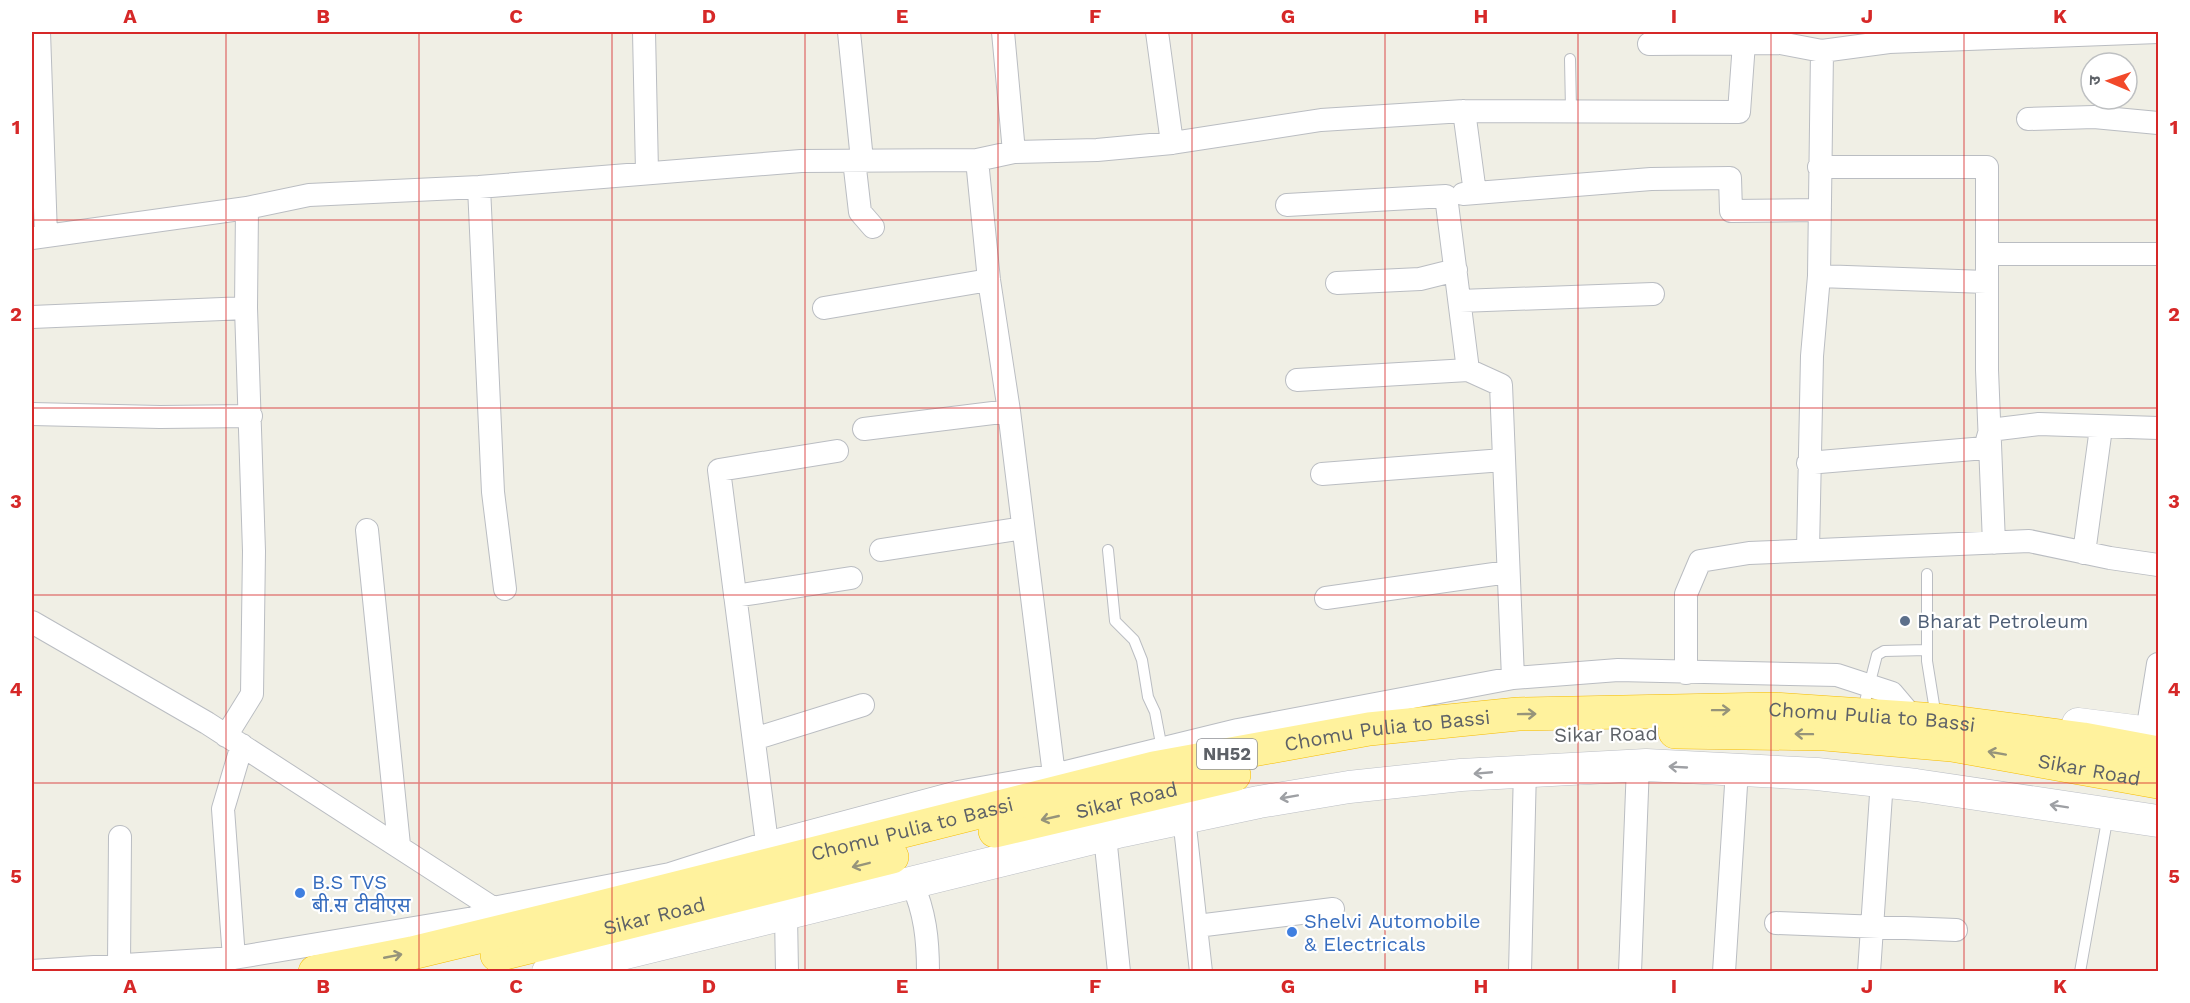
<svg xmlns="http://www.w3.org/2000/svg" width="2190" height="1003" viewBox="0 0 2190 1003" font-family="'Work Sans','Noto Sans Devanagari',sans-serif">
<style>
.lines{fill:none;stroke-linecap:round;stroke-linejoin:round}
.service-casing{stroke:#babdc2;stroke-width:12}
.minor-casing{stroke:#babdc2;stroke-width:24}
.secondary-casing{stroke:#bbbec4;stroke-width:33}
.trunk-casing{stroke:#f6bc00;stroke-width:34}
.service{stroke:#fff;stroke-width:10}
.minor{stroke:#fff;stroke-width:22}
.secondary{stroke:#fff;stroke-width:32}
.trunk{stroke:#fff29d;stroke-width:33}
.oneway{stroke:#96947a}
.oneway2{stroke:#9ea0a4}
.grid{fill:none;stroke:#d62828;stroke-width:1.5;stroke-opacity:0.55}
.service-dot{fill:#5c6f8a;stroke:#fff;stroke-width:2}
.shop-dot{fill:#3f7fe0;stroke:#fff;stroke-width:2}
.labels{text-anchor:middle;stroke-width:4.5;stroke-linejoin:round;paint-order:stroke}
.shield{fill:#fff;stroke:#8e9095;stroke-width:1.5}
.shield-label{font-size:18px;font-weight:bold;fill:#5d6167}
.service-label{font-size:20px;fill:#4e5e75;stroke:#fff;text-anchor:start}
.street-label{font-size:20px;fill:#5d6167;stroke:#fff}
.shop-label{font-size:20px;fill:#366cbe;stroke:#fff;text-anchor:start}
.neatline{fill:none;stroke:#d62828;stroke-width:2}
.grid-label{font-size:20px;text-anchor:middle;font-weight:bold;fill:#d62828}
</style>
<rect width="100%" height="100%" fill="#f0efe5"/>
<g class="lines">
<g class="service-casing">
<path id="service" d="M 1570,59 L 1571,110
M 1108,550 L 1115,621 L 1134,640 L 1142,660 L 1148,697 L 1155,712 L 1162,749
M 1927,574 L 1927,661 L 1936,717
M 1862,713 L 1877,655 L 1884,651 L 1927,650
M 2080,972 L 2108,815"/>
</g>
<g class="minor-casing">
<path id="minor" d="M 39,32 L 46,236
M 644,32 L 647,172
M 849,32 L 862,160
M 1003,32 L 1014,152
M 1157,32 L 1172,143
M 1649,44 L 1780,43 L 1822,51 L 1889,42 L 2158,32
M 2028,119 L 2094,117 L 2158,123
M 854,160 L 860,212 L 873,227
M 1819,167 L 1987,167 L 1987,370 L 1994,543
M 479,187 L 493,492 L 505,589
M 1475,193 L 1464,111 L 1739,112 L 1744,43
M 1463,194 L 1651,179 L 1730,178 L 1731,211 L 1820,210
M 1287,205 L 1446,196 L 1468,370 L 1501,385 L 1513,678
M 32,238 L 247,208 L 309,195 L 479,187 L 801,161 L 977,160
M 1987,254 L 2158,254
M 1819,276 L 1986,282
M 1337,283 L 1420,279 L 1456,270
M 1460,301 L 1653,294
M 824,308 L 989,280
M 32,317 L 246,308
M 1297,380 L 1468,370
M 32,414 L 160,417 L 251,416
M 864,429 L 1009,411
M 1808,463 L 1985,448 L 1990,430 L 2039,424 L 2158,428
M 1322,474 L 1503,460
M 367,530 L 399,845
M 881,550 L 1023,528
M 1808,550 L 1812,356 L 1819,276 L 1822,51
M 2084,553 L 2101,428
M 735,596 L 851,578
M 1326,598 L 1508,572
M 32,622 L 207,723 L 493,908
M 1686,673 L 1686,594 L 1700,561 L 1749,553 L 2029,541 L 2110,558 L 2158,565
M 2147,732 L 2158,664
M 226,736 L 252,694 L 254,551 L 246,308 L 247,208
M 754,739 L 863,705
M 1054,775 L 1009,411 L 989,280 L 977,160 L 1014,152 L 1097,150 L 1172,143 L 1321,120 L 1464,111
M 1184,818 L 1201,972
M 1105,836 L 1119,972
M 767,843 L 719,470 L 837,451
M 912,883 C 925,912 928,939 928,972
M 786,915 L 787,972
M 1776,923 L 1956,930
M 1197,926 L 1333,909
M 234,958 L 223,809 L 242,745
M 119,965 L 120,837
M 32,971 L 234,958 L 474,918 L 493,908 L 670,874 L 767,843 L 958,792 L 1054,775 L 1238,730 L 1513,678 L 1618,670 L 1837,675 L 1892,693 L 1914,719
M 1520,972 L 1525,769
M 1630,972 L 1638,765
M 1724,972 L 1737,770
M 1869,972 L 1882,780"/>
</g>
<g class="secondary-casing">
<path id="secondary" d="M 2078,724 L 2158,734
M 548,972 L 1122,831 L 1259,802 L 1349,787 L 1461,775 L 1646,765 L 1817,774 L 1916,785 L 2158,821"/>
</g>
<g class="trunk-casing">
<g id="trunk">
<path id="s1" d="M 1675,732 L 1825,734 L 1952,745 L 2158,782"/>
<path id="s2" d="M 995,831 L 1234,775"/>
<path id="s3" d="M 497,955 L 892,857"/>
<path id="s4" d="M 315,972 L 412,953 L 581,912 L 1154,768 L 1369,729 L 1518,714 L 1772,709 L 1937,720 L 2083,739 L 2158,753"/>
</g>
</g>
<use href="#service" class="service"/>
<use href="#minor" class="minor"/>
<use href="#secondary" class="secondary"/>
<use href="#trunk" class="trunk"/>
</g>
<defs><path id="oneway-shaft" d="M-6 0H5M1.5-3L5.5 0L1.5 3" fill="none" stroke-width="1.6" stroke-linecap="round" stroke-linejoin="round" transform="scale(1.5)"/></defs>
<g class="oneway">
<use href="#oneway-shaft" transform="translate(1721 710) rotate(-1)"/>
<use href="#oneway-shaft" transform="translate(1527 714) rotate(-1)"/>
<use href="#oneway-shaft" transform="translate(1804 734) rotate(-179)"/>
<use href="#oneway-shaft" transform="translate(1997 753) rotate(-170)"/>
<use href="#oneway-shaft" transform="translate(1050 818) rotate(167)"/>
<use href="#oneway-shaft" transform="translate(861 865) rotate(166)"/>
<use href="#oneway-shaft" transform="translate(393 956) rotate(-11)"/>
</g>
<g class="oneway2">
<use href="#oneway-shaft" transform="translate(1678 767) rotate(-177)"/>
<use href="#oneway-shaft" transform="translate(1483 773) rotate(175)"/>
<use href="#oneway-shaft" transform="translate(1289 797) rotate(170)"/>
<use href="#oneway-shaft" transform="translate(2059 806) rotate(-171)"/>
</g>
<path class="grid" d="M 226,32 L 226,972M 419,32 L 419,972M 612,32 L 612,972M 805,32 L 805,972M 998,32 L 998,972M 1192,32 L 1192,972M 1385,32 L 1385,972M 1578,32 L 1578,972M 1771,32 L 1771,972M 1964,32 L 1964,972M 32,220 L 2158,220M 32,408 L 2158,408M 32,595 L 2158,595M 32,783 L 2158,783"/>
<circle class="service-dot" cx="1905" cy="621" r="6"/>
<g class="shop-dot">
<circle cx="300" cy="893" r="6"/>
<circle cx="1292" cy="932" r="6"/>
</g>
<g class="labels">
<rect class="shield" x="1197" y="739" width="60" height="30" rx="4.5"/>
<g class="shield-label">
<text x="1227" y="760">NH52</text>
</g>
<g class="service-label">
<text x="1917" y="628">Bharat Petroleum</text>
</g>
<g class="street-label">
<text dy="7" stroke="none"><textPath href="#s4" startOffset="1586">Chomu Pulia to Bassi</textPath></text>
<text dy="7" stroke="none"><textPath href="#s4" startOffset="1100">Chomu Pulia to Bassi</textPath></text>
<text transform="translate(1606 734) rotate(-1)" y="7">Sikar Road</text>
<text dy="7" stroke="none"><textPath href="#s1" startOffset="417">Sikar Road</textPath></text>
<text dy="7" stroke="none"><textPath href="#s2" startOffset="135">Sikar Road</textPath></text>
<text dy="7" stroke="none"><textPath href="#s4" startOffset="614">Chomu Pulia to Bassi</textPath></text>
<text dy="7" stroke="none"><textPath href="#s3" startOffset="162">Sikar Road</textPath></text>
</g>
<g class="shop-label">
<text x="312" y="889">B.S TVS<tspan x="312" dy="23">बी.स टीवीएस</tspan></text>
<text x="1304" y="928">Shelvi Automobile<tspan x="1304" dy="23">&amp; Electricals</tspan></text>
</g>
</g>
<rect width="2190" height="1003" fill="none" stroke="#ffffff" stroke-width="66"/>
<g transform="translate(2109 81) rotate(272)"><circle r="28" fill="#ffffff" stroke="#bec0c2" stroke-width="1.5"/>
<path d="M0-4.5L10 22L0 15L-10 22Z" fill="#f2492a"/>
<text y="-9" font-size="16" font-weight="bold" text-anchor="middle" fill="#5d6167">उ</text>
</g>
<rect x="33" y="33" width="2124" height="937" class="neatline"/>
<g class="grid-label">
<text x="130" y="23">A</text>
<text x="323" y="23">B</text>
<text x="516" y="23">C</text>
<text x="709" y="23">D</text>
<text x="902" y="23">E</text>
<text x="1095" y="23">F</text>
<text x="1288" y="23">G</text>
<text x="1481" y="23">H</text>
<text x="1674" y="23">I</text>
<text x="1867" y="23">J</text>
<text x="2060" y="23">K</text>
<text x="16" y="134">1</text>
<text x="2174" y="134">1</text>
<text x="16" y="321">2</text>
<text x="2174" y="321">2</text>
<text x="16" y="508">3</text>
<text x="2174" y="508">3</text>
<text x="16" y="696">4</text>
<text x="2174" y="696">4</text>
<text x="16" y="883">5</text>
<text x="2174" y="883">5</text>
<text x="130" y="993">A</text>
<text x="323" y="993">B</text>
<text x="516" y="993">C</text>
<text x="709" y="993">D</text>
<text x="902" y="993">E</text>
<text x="1095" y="993">F</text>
<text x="1288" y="993">G</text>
<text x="1481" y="993">H</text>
<text x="1674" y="993">I</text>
<text x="1867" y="993">J</text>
<text x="2060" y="993">K</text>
</g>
</svg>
